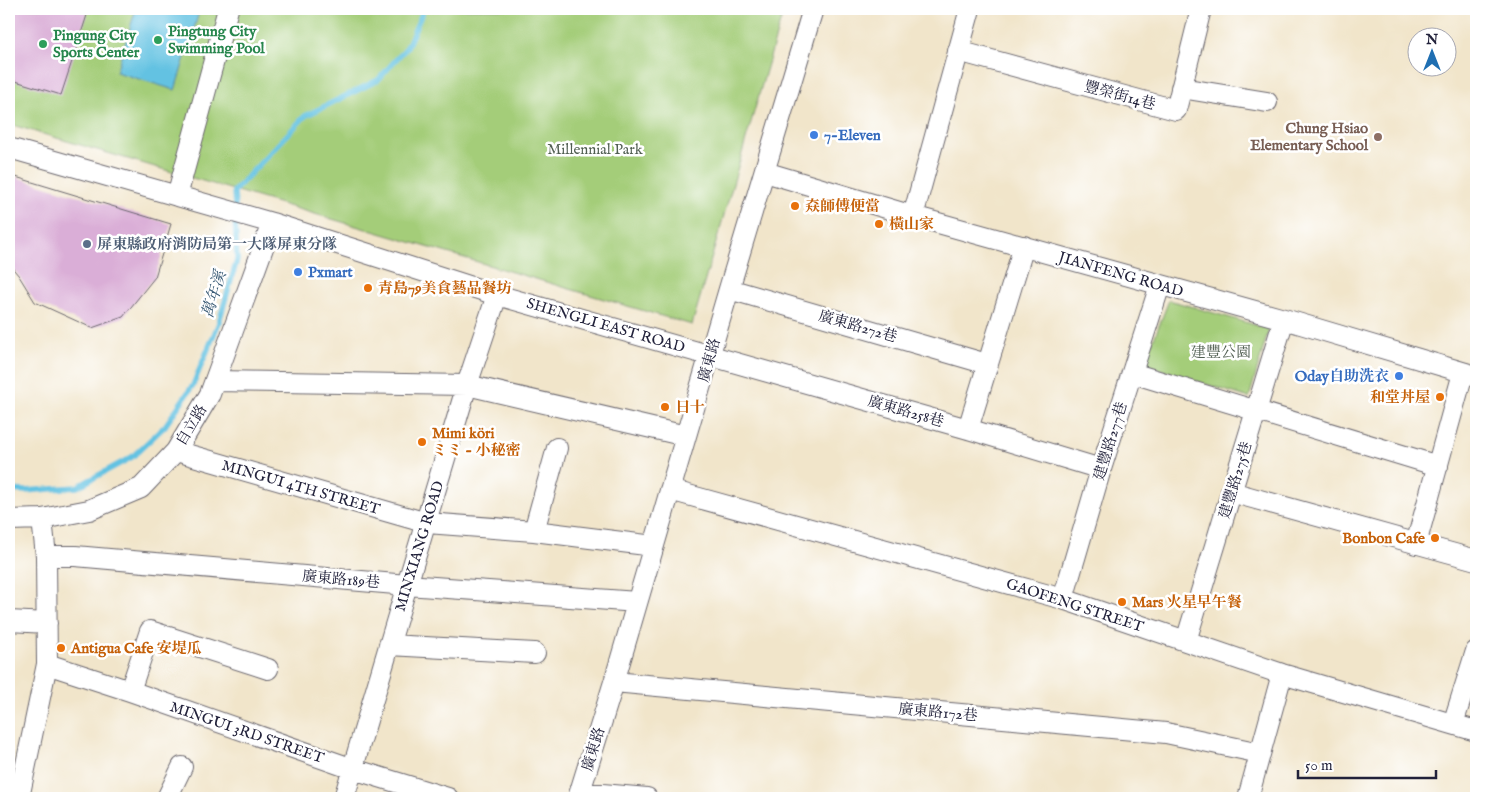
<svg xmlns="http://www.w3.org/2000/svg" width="1485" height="807" viewBox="0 0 1485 807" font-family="'IM FELL English','Noto Serif TC','Noto Serif JP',serif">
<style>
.green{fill:#a4cd79;stroke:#63785a}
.water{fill:#64c2e2;stroke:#43728e}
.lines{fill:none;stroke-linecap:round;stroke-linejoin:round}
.stream{stroke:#64c2e2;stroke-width:5.5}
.building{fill:#daaed7}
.minor-casing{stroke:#6a666d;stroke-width:22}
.minor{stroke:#fff;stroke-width:20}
.leisure-dot{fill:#2e9e5b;stroke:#fff;stroke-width:2}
.shop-dot{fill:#3f7fe0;stroke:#fff;stroke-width:2}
.education-dot{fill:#8d6e63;stroke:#fff;stroke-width:2}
.food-dot{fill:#e8710a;stroke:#fff;stroke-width:2}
.service-dot{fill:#5c6f8a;stroke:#fff;stroke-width:2}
.labels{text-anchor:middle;stroke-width:5;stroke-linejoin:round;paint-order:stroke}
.leisure-label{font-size:15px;font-weight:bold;fill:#27864d;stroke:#fff;text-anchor:start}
.street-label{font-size:15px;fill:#22223b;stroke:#fff}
.education-label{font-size:15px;font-weight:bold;fill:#785e54;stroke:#fff;text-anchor:end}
.shop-label{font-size:15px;font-weight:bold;fill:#366cbe;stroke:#fff;text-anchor:start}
.park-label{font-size:15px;fill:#505e51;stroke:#fff}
.food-label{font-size:15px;font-weight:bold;fill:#c56008;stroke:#fff;text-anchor:start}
.service-label{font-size:15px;font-weight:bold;fill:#4e5e75;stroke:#fff;text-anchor:start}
.water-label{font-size:16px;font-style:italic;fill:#395a75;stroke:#fff}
</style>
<rect width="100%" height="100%" fill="#fff"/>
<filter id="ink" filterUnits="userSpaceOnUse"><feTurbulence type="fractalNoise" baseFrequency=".02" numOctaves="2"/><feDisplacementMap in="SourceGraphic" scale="10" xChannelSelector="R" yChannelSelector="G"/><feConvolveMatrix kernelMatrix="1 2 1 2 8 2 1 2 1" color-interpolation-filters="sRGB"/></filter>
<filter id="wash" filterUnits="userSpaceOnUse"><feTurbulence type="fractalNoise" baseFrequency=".0096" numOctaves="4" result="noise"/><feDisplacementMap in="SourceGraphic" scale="20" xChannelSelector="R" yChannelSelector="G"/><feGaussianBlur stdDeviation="1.12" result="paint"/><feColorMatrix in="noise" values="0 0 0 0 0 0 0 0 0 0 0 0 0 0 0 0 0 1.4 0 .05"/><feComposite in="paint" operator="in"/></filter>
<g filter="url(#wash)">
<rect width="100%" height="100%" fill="#f1e5ca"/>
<path class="green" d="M 9,9 L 784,9 L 692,325 L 9,124 Z
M 1169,300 L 1269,329 L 1249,398 L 1144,364 Z"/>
<path class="water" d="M 136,9 L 200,9 L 175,90 L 116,72 Z"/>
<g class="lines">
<path class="stream" d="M 235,208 L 234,191 L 305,116 L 378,80 L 407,47 L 424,9
M 9,490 L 25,491 L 77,487 L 132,457 L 165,426 L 193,385 L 218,325 L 237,260 L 235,218"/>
</g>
<g id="blocks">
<path class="building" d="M 9,9 L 89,9 L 61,95 L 9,79 Z
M 9,175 L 171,224 L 155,277 L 123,317 L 92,328 L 35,302 L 19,276 L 9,264 Z"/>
</g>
</g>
<g filter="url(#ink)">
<use href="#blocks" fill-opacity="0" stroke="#6a666d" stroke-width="1"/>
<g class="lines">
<g class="minor-casing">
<path id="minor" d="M 958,51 L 1176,110 L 1201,9
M 1181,88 L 1267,102
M 9,148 L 272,223 L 497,295 L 968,429 L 1101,469
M 765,172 L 913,216 L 1284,319 L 1476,376
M 177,196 L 228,9
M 913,216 L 970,9
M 729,289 L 987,364
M 1132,373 L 1438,466
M 215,381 L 467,385 L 686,436
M 968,429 L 1024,246
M 176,451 L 427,523 L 534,531 L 654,546
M 670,490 L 1063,599 L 1282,674 L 1476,731
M 1231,492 L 1476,560
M 9,520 L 42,519 L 89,510 L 141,488 L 176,451 L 210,394 L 272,223
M 534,531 L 557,448
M 1416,544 L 1463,373
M 46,556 L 75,556 L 407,585 L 637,602
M 1063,599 L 1101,469 L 1160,285
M 9,621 L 47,623
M 1186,641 L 1284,319
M 389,645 L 535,653
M 47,664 L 130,691 L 353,769 L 448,798
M 614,682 L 1166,733 L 1260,753
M 130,691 L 150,631 L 268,669
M 1453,724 L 1476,651
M 580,792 L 647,798
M 19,798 L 47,664 L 46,556 L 42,519
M 167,798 L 182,767
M 344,798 L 407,585 L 467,385 L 497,295
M 578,798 L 614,682 L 729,289 L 813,9
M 1248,798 L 1282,674"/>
</g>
<use href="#minor" class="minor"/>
</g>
</g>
<g class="leisure-dot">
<circle cx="158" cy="40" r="5"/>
<circle cx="43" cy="44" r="5"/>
</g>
<g class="shop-dot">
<circle cx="814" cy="135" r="5"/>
<circle cx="298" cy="272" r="5"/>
<circle cx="1399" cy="376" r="5"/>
</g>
<circle class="education-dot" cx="1378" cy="137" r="5"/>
<g class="food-dot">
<circle cx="795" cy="206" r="5"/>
<circle cx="879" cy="224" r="5"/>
<circle cx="368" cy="288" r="5"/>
<circle cx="1440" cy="397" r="5"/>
<circle cx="665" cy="407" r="5"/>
<circle cx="422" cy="442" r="5"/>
<circle cx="1435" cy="538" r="5"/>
<circle cx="1122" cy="602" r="5"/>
<circle cx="61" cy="648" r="5"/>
</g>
<circle class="service-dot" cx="87" cy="244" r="5"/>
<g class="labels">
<g class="leisure-label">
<text x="168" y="36">Pingtung City<tspan x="168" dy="17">Swimming Pool</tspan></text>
<text x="53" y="40">Pingung City<tspan x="53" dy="17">Sports Center</tspan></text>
</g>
<g class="street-label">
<text transform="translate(1120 95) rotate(15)" y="5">豐榮街14巷</text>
<text transform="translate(1121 274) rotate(16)" y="5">JIANFENG ROAD</text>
<text transform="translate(606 325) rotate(16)" y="5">SHENGLI EAST ROAD</text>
<text transform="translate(858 326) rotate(16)" y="5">廣東路272巷</text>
<text transform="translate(709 360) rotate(-74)" y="5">廣東路</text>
<text transform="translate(906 411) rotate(16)" y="5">廣東路258巷</text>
<text transform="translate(191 425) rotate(-59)" y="5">自立路</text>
<text transform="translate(1110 441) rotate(-73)" y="5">建豐路277巷</text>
<text transform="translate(1235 480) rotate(-73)" y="5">建豐路275巷</text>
<text transform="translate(301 487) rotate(16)" y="5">MINGUI 4TH STREET</text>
<text transform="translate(419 546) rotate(-73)" y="5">MINXIANG ROAD</text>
<text transform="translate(341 579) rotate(5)" y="5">廣東路189巷</text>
<text transform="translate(1075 605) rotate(18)" y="5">GAOFENG STREET</text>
<text transform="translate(938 712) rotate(5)" y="5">廣東路172巷</text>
<text transform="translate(247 732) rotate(19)" y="5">MINGUI 3RD STREET</text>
<text transform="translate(593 749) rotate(-73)" y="5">廣東路</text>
</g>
<g class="education-label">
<text x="1368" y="133">Chung Hsiao<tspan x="1368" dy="17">Elementary School</tspan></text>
</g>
<g class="shop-label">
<text x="824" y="140">7-Eleven</text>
<text x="308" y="277">Pxmart</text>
<text x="1389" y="381" text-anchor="end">Oday自助洗衣</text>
</g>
<g class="park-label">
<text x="595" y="154">Millennial Park</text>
<text x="1221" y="357">建豐公園</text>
</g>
<g class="food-label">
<text x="805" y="211">𡘙師傅便當</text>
<text x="889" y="229">橫山家</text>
<text x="378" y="293">青島79美食藝品餐坊</text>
<text x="1430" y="402" text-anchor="end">和堂丼屋</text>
<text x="675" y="412">日十</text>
<text x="432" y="438">Mimi köri<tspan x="432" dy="17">ミミ - 小秘密</tspan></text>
<text x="1425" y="543" text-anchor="end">Bonbon Cafe</text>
<text x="1132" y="607">Mars 火星早午餐</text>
<text x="71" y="653">Antigua Cafe 安堤瓜</text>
</g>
<g class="service-label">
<text x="97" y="249">屏東縣政府消防局第一大隊屏東分隊</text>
</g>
<g class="water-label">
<text transform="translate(213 294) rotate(-73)" y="6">萬年溪</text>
</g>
</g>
<rect width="1485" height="807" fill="none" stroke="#fff" stroke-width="30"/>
<g transform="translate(1432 52)"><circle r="24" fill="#ffffff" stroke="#a7a7b1"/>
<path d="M0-4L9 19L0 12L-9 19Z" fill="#1f6fb2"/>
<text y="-8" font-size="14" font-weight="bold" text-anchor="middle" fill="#22223b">N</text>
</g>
<path d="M1298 770v8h138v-8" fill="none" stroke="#22223b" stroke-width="2.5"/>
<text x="1305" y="770" font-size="15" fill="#22223b" stroke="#ffffff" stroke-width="4" paint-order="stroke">50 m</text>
</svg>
